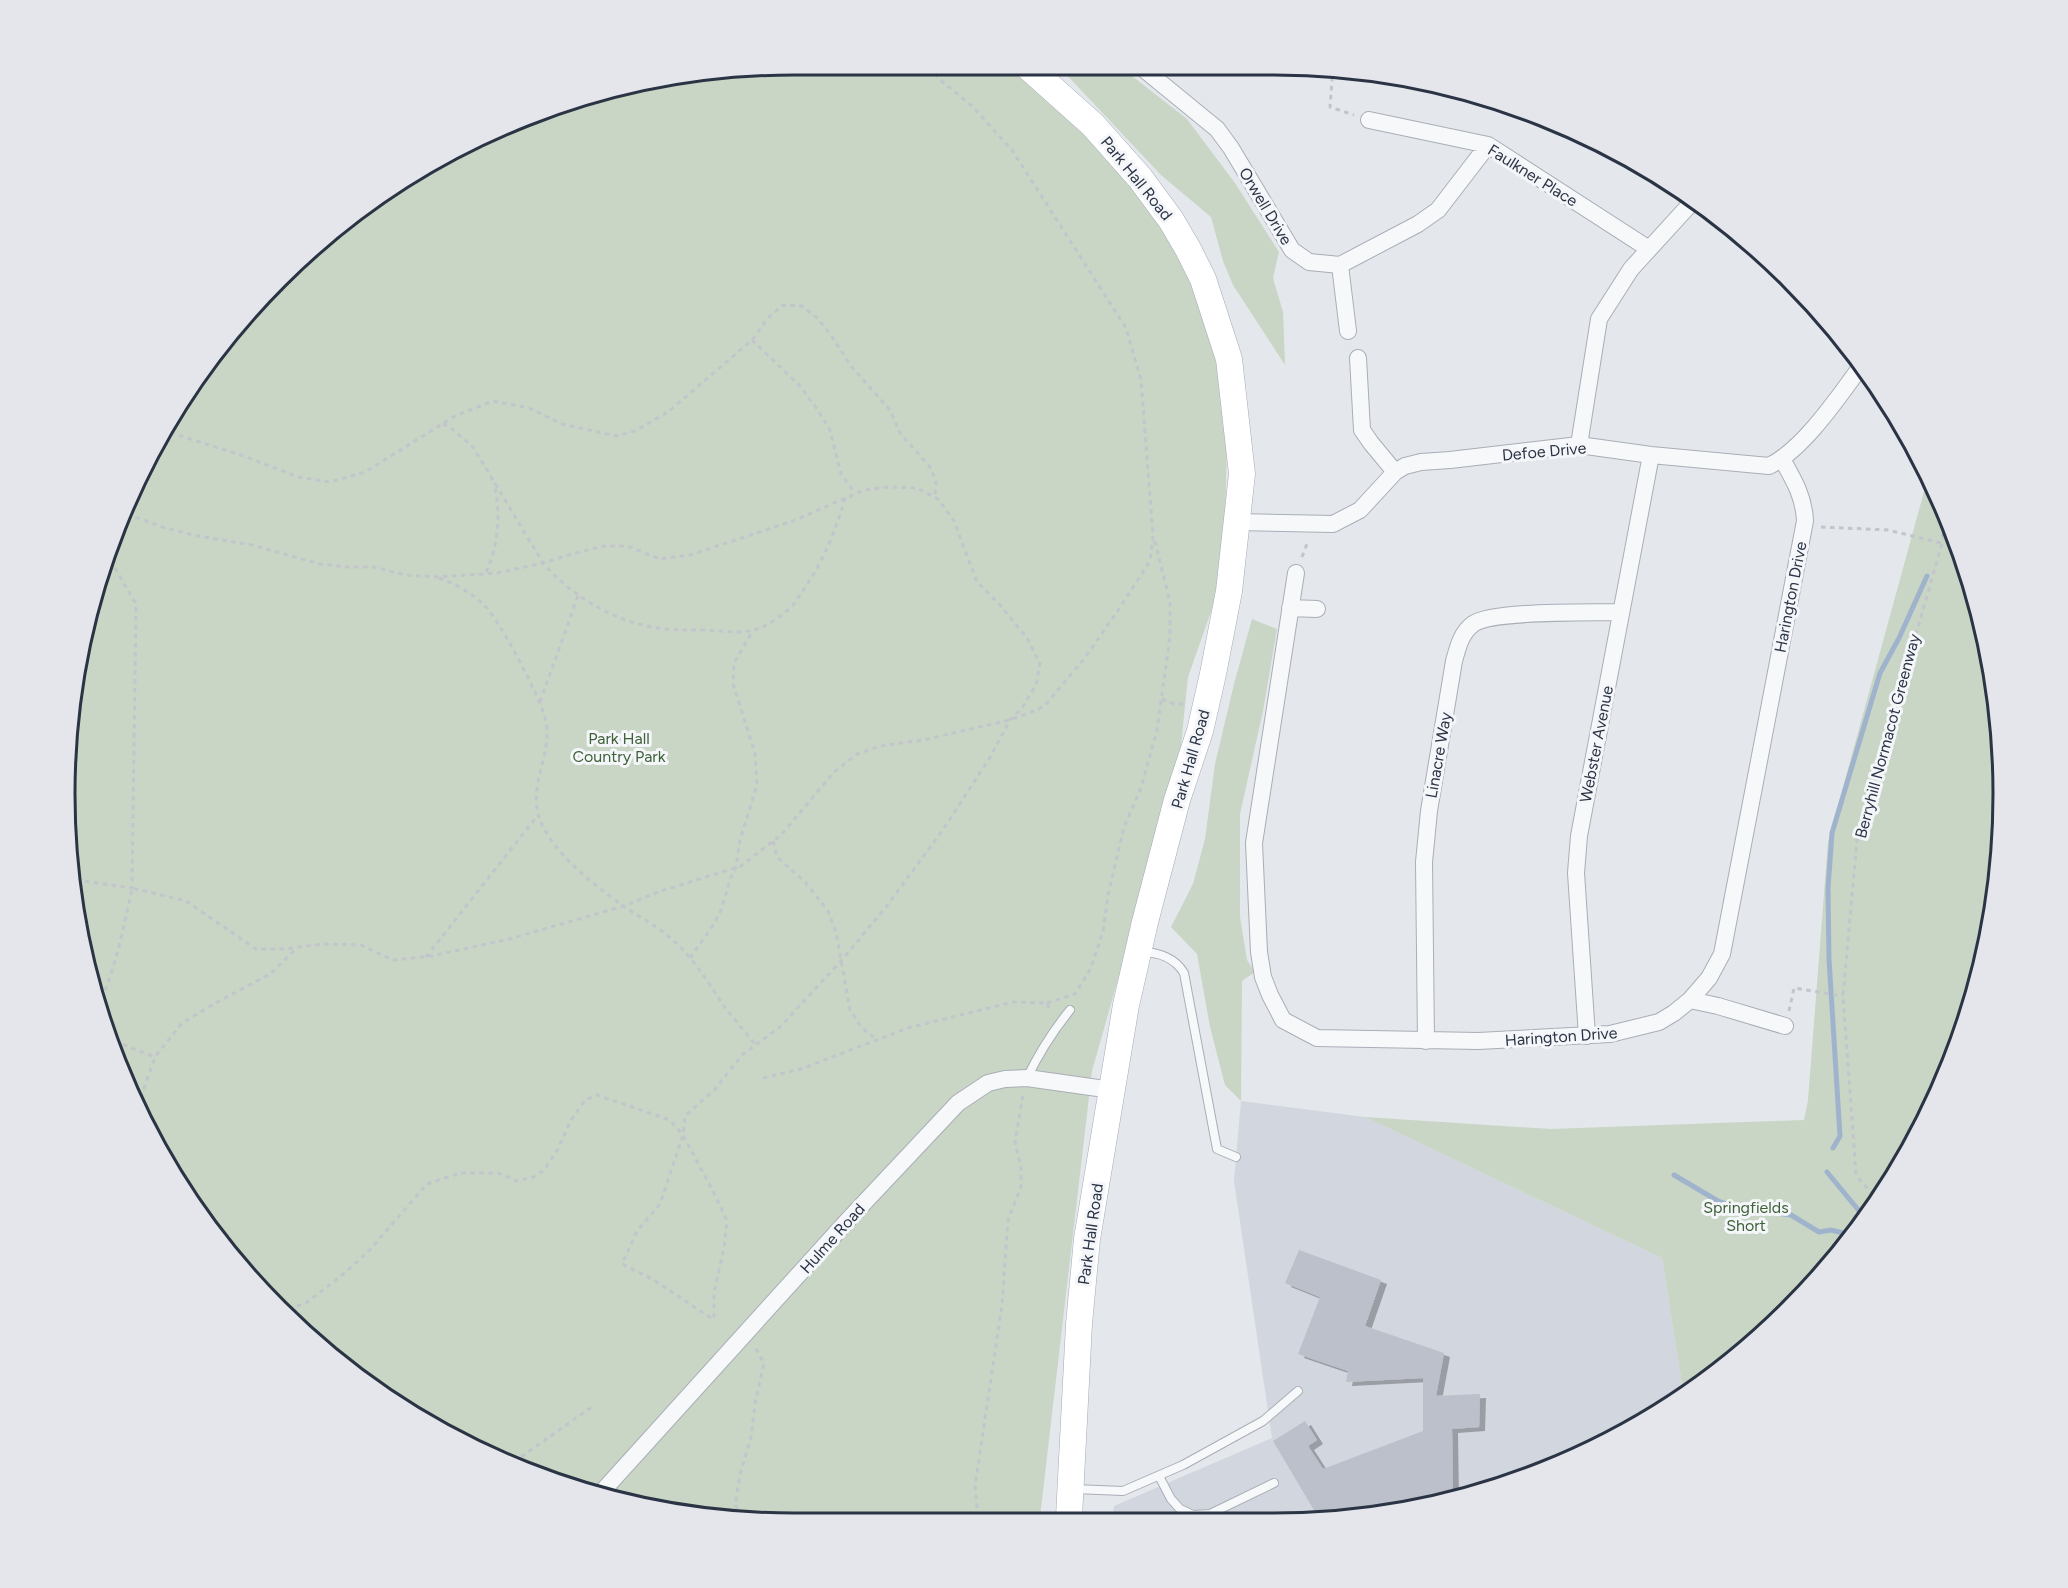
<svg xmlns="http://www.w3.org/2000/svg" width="2068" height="1588" viewBox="0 0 2068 1588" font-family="Figtree,sans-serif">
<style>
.built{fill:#d2d6de}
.green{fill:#c9d6c5}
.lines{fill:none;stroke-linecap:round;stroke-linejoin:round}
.stream{stroke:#9fb4cc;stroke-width:5}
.building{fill:#bbc0ca;filter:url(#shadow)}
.lane-casing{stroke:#a9aeb7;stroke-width:10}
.street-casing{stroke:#a9aeb7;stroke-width:18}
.primary-casing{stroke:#a3abb8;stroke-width:27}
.path{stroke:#c2c5cb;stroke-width:3;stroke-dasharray:4.5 4.5;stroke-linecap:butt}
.lane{stroke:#f7f8fa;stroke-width:8}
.street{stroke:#f7f8fa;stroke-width:16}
.primary{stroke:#fff;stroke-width:26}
.labels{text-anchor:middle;stroke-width:6;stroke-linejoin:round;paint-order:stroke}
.street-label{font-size:16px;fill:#2b3445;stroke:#f4f6f9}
.park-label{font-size:16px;fill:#3f6138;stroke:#f4f6f9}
.rim{fill:none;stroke:#2b3445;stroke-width:3}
</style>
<defs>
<filter id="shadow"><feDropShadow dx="6" dy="4" stdDeviation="0" flood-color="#0004"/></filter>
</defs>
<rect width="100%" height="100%" fill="#e4e7ec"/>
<path class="built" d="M 1241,1101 L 1365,1117 L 1662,1258 L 1684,1397 L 1509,1485 L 1369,1517 L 1113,1517 L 1114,1506 L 1272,1438 L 1234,1181 Z"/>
<path class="green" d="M 794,65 L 1006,65 L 1056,107 L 1111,161 L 1155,216 L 1184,265 L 1209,324 L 1222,381 L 1227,439 L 1225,531 L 1214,603 L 1188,677 L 1179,764 L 1092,1071 L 1040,1517 L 698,1517 L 559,1485 L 389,1401 L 278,1310 L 187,1199 L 120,1073 L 89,983 L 65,794 L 89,606 L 162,430 L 278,278 L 429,162 L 605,89 Z
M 1025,65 L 1118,65 L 1187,119 L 1235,183 L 1279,252 L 1273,278 L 1283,312 L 1285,365 L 1233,285 L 1223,261 L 1211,217 L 1161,175 L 1062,70 L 1051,85 Z
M 1928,477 L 1948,515 L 1990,652 L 2003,794 L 1989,937 L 1948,1073 L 1880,1200 L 1790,1310 L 1684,1397 L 1662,1258 L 1365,1117 L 1551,1129 L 1804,1120 L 1808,1100 L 1828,842 Z
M 1252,619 L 1277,629 L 1263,711 L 1240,814 L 1240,917 L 1247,960 L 1255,972 L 1242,981 L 1241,1101 L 1225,1085 L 1210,1027 L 1197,954 L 1171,927 L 1193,884 L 1205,839 L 1215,764 L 1234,684 Z"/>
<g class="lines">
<path class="stream" d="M 1944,536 L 1949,518
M 1833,1148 L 1840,1136 L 1829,959 L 1828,888 L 1832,833 L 1880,673 L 1899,638 L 1927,576
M 1827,1172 L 1865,1218
M 1674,1175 L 1718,1201 L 1736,1207 L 1791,1215 L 1819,1232 L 1831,1230 L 1843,1233 L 1849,1238"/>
</g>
<path class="building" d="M 1299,1250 L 1381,1280 L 1365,1326 L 1444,1353 L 1436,1396 L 1480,1394 L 1479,1427 L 1452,1429 L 1453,1498 L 1369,1517 L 1318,1517 L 1273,1441 L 1305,1421 L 1317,1440 L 1308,1446 L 1323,1469 L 1423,1431 L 1423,1378 L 1346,1382 L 1348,1371 L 1298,1354 L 1320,1297 L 1285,1283 Z"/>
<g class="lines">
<g class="lane-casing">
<path id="lane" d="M 1141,952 C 1158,952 1175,958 1184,973 L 1217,1149 L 1236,1157
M 1027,1078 C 1039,1053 1053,1031 1070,1010
M 1159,1476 L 1171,1499 L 1180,1509 L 1193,1515 L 1210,1514 L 1274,1483
M 1074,1489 L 1123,1491 L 1183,1465 L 1263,1421 L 1298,1391"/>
</g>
<g class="street-casing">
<path id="street" d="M 1140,66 L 1217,129 L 1231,148 L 1292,250 L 1309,262 L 1340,265 L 1418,224 L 1438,210 L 1488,145
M 1369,120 L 1488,145 L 1649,249
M 1340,265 L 1348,331
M 1358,358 L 1362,430 L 1371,443 L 1395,472
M 1579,445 L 1599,319 L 1631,269 L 1694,200
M 1238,522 L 1333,524 L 1360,510 L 1395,472 L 1405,466 L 1421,462 L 1450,460 L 1579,445 L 1651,455 L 1769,466 C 1804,449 1839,396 1862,365
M 1296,573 L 1254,843 L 1259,952 L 1263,977 L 1270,995 L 1283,1020 L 1317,1038 L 1478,1041 L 1610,1034 L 1659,1022 L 1674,1013 L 1690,1000 L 1709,978 L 1722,954 L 1805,521 C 1804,497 1794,480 1782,459
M 1290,608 L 1317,609
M 1690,1000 L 1718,1006 L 1785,1026
M 1587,1036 L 1576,873 L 1579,836 L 1651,455
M 1426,1041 L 1424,862 L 1429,811 L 1454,661 C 1458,647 1461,633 1473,624 C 1492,610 1593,613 1621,612
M 600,1494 L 847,1221 L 958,1103 L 988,1083 L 1005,1079 L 1027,1078 L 1112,1090"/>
</g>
<g class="primary-casing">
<path id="primary" d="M 1026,65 L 1093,125 L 1140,178 L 1171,220 L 1188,249 L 1203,279 L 1229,359 L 1242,474 L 1229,591 L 1213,674 L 1200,731 L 1177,800 L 1145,922 L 1126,1005 L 1087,1239 L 1079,1324 L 1069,1517"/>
</g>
<path class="path" d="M 1333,68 L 1330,107 L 1354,115
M 752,340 L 800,386 L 817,409 L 830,430 L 841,474 L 855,493
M 443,424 L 450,427 L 473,447 L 543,563 C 573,598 620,625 666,629 C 678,630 690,630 703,630 C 743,632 754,638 788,610 C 794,605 798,598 802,592 C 824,561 835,532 846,496
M 162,430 L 244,456 L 298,477 L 330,482 L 365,472 L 455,416 L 493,401 L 529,408 L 562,424 L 616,436 L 635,431 L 668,412 L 752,340 L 768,318 L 783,305 L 802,306 L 817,318 L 831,335 L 851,366 L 890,410 L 900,433 L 930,467 L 936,481 L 935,498
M 127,514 L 162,527 L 193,535 L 252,545 L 320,564 L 348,567 L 374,567 L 405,575 L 437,577 L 497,573 L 543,563 L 575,553 L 605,546 L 627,546 L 660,559 L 690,555 L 793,521 L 864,490 L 888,487 L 917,488 L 938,499 L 954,521 L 977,582 L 1000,605 L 1027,638 L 1040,664 L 1036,685 L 1022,708 L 1010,720 L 989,759 L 942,831 L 886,907 L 841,961 L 780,1027 L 742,1055 L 715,1089 L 685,1116 L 683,1135 L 660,1204 L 637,1231 L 622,1264 L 654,1280 L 714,1320
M 1821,527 L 1888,530 L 1941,543
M 1302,557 L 1308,541
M 486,572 C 499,544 501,513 494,483
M 439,578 C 454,583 470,592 482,603 C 499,618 539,695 545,718 C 547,723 547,731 547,736 C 546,763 530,790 539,817 C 551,852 593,884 622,905 C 639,917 659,927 674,941 C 695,960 709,984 724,1006 C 734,1019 745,1032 756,1045
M 1162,699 L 1174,704 L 1183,704
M 540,702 L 578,596
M 773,841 L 777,857 L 805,882 L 828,911 L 836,932 L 850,1010 L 861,1027 L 877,1040
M 76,880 L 132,888 L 136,604 L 109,558
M 426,957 L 538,815
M 690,958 L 714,924 L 721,910 L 731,877 L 736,867 L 740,840 L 757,785 L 755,753 L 733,684 L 734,663 L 752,632
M 1047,1003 L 1075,994 L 1091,968 L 1103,931 L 1108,895 L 1124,827 L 1141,788 L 1157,730 L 1170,637 L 1170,602 L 1154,538
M 98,1007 C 115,970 124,928 132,888 L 186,901 L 256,949 L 284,949 L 323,944 L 361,945 L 393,960 L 432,956 L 509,939 L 624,906 L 658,892 L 741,866 L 781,835 L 834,772 L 857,754 L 880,746 L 923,740 L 1010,720 L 1039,709 L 1047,703 L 1084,659 L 1117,612 L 1150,561 L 1153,536 L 1141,380 L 1126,328 L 1012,150 L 973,107 L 938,78 L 928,65
M 1789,1011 L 1794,988 L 1843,996
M 101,1018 L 114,1041 L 155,1057
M 763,1078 L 801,1069 L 908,1028 L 1013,1002 L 1047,1003 L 1050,1013
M 138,1106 L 155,1057 L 182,1023 L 219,1001 L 270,974 L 296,949
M 1879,1202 L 1856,1175 L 1843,996 L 1857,840 L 1949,519
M 280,1312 L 306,1303 L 341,1276 L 367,1253 L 427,1184 L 460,1173 L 498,1173 L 517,1181 L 533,1177 L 544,1170 L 557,1151 L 571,1120 L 585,1100 L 597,1095 L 670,1120 L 683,1135 L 716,1197 L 727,1221 L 724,1248 L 714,1293 L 714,1320
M 514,1462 L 593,1406
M 742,1517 L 735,1505 L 740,1475 L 751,1437 L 755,1404 L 764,1363 L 755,1347
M 978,1517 L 975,1486 L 1002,1305 L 1008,1220 L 1021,1187 L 1021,1167 L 1015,1143 L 1023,1094"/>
<use href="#lane" class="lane"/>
<use href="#street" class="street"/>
<use href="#primary" class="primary"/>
</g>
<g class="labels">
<g class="street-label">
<text transform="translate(1533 175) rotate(32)" y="6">Faulkner Place</text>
<text transform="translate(1137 178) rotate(51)" y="6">Park Hall Road</text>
<text transform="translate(1266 206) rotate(59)" y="6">Orwell Drive</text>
<text transform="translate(1544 451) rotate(-5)" y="6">Defoe Drive</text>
<text transform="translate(1790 597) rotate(-79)" y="6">Harington Drive</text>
<text transform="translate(1887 736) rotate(-75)" y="6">Berryhill Normacot Greenway</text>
<text transform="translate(1596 744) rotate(-79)" y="6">Webster Avenue</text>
<text transform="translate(1438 755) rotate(-80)" y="6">Linacre Way</text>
<text transform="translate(1190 759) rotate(-74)" y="6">Park Hall Road</text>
<text transform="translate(1561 1036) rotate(-4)" y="6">Harington Drive</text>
<text transform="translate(1090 1234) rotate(-82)" y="6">Park Hall Road</text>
<text transform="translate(832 1238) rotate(-48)" y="6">Hulme Road</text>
</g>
<g class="park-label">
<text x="619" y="744">Park Hall<tspan x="619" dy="18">Country Park</tspan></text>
<text x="1746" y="1213">Springfields<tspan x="1746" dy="18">Short</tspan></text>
</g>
</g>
<path d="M0 0H2068V1588H0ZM794 75H1274A719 719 0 0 1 1993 794V794A719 719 0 0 1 1274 1513H794A719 719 0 0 1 75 794V794A719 719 0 0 1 794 75Z" fill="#e4e6eb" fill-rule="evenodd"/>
<path class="rim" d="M794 75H1274A719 719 0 0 1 1993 794V794A719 719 0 0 1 1274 1513H794A719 719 0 0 1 75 794V794A719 719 0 0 1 794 75Z"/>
</svg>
